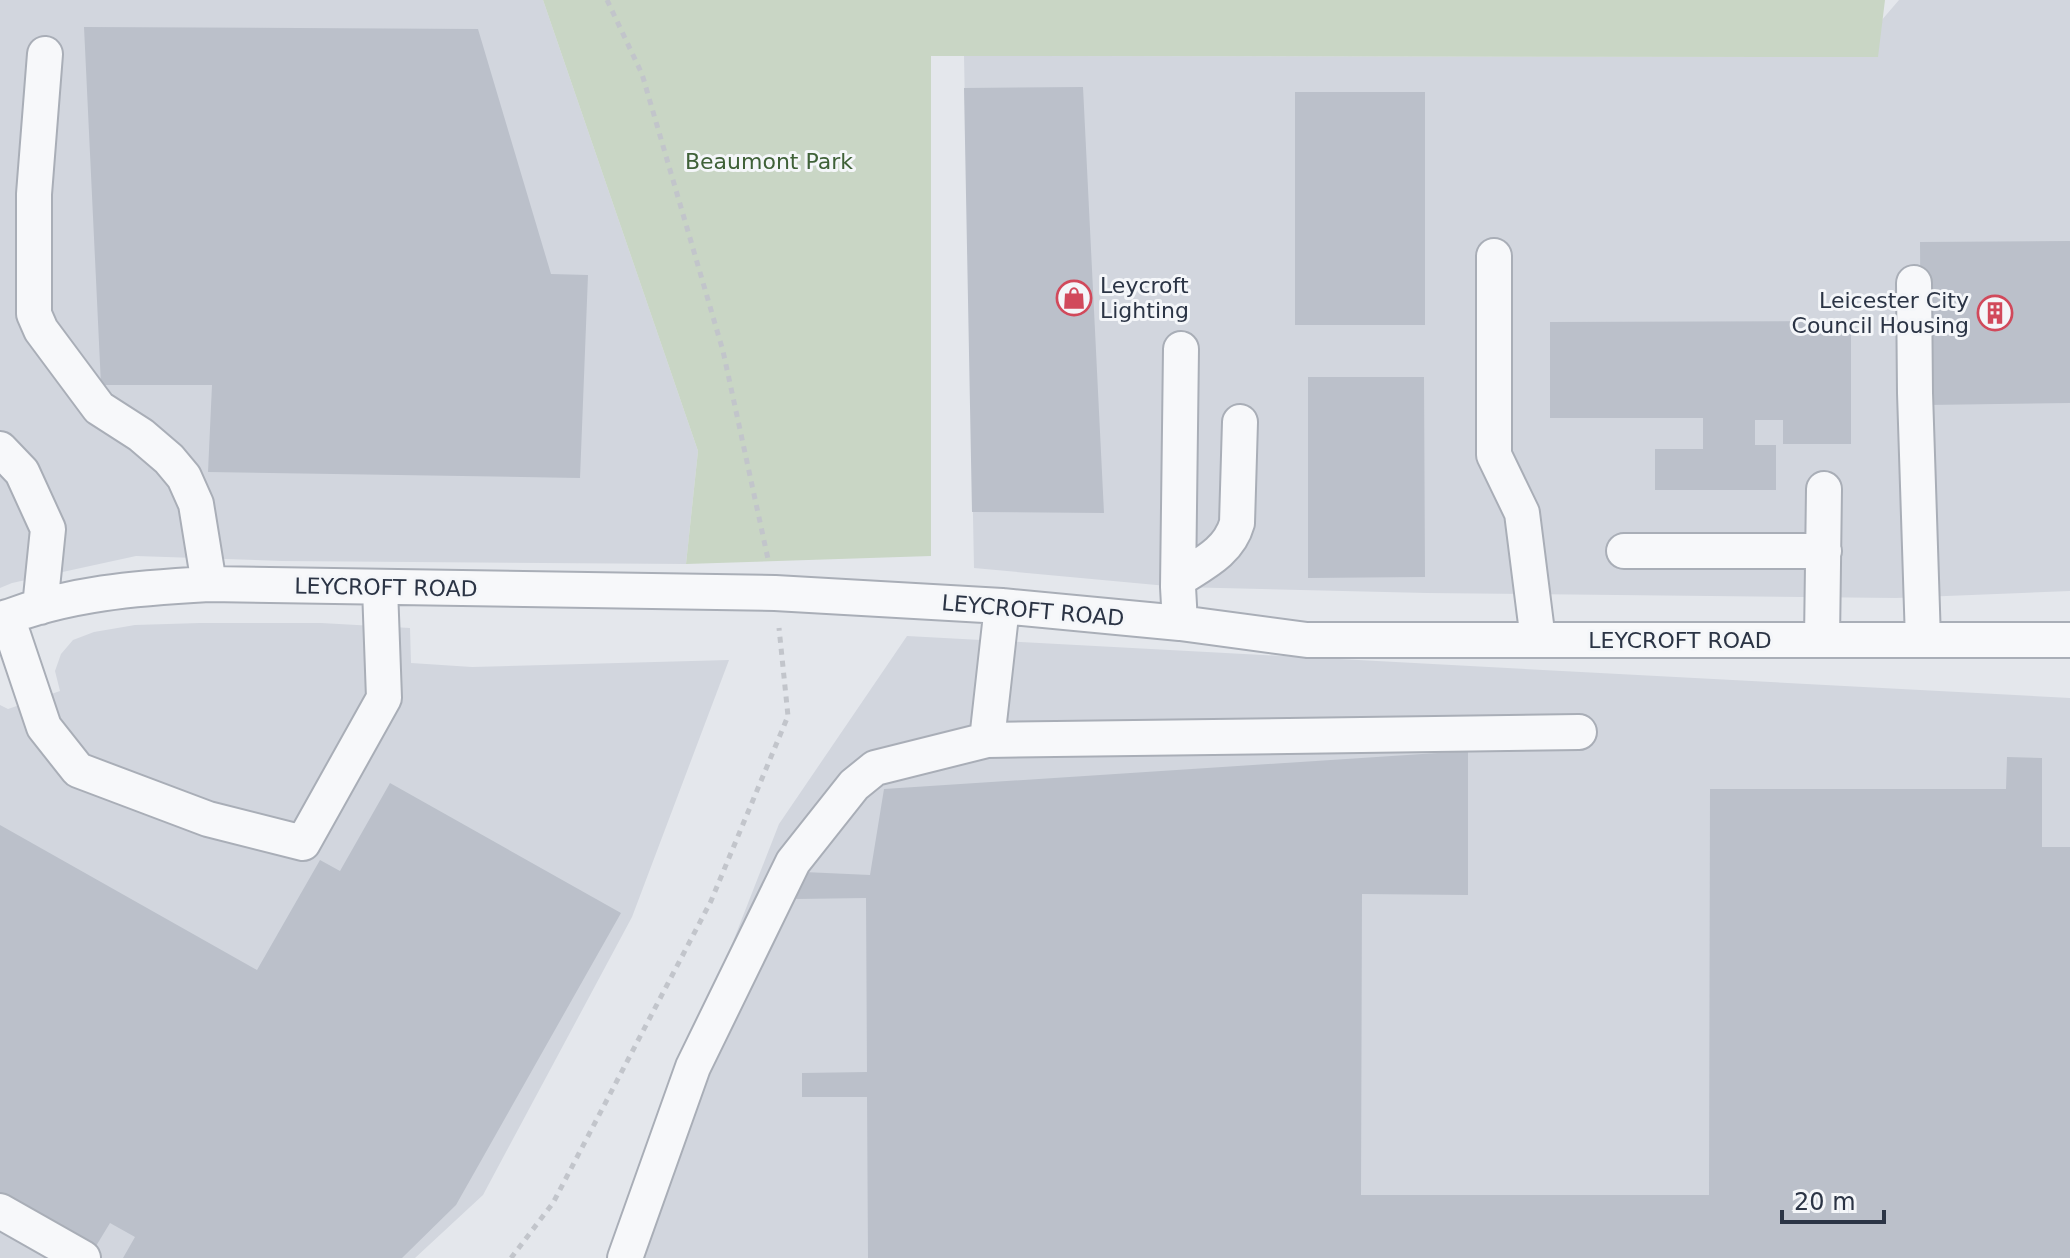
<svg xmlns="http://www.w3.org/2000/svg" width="2070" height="1258" viewBox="0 0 2070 1258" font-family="'DejaVu Sans',sans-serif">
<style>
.built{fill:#d2d6de}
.green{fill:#c9d6c5}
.building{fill:#bbc0ca}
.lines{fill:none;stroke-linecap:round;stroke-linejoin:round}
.minor-casing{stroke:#a9aeb7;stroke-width:38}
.path{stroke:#c2c5cb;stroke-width:5;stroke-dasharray:6 6;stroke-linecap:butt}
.minor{stroke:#f7f8fa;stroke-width:34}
.labels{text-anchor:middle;stroke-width:6;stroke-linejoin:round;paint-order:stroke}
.park-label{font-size:22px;fill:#3f6138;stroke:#f4f6f9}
.poi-label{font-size:22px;fill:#2b3445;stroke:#f4f6f9;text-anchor:start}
.street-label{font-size:22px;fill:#2b3445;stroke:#f4f6f9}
</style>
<rect width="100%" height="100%" fill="#e4e7ec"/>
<path class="built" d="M 0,0 L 543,0 L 698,451 L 686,564 L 282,561 L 136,556 L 12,583 L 0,588 Z
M 1899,0 L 2070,0 L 2070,591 L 1896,598 L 1427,593 L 1178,587 L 974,568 L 964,56 L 1850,57 Z
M 200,623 L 321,623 L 410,628 L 411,663 L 472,667 L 729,660 L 632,917 L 483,1195 L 415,1258 L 0,1258 L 0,705 L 8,709 L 60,691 L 55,671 L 61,654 L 73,640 L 94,632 L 135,625 Z
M 907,636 L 2070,698 L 2070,1258 L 616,1258 L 691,1049 L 779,824 Z"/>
<path class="green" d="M 543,0 L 1885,0 L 1878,57 L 931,56 L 931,556 L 686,564 L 698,451 Z"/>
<path class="building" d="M 84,27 L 478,29 L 551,274 L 588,275 L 580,478 L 208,472 L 212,385 L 101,385 Z
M 1083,87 L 1104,513 L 972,512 L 964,88 Z
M 1295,92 L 1425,92 L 1425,325 L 1295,325 Z
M 2070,241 L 2070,403 L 1927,405 L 1921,385 L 1920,242 Z
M 1851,321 L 1851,444 L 1783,444 L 1783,420 L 1755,420 L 1755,445 L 1776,445 L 1776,490 L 1655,490 L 1655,449 L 1703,449 L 1703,418 L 1550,418 L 1550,322 Z
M 1308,377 L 1424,377 L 1425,577 L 1308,578 Z
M 1468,751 L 1468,895 L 1362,894 L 1361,1195 L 1709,1195 L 1710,789 L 2006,789 L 2007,757 L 2042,758 L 2042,847 L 2070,847 L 2070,1258 L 868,1258 L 867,1097 L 802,1097 L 802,1073 L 867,1072 L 866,898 L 796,899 L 804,872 L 870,875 L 884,789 Z
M 390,783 L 621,913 L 456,1205 L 402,1258 L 123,1258 L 135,1237 L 110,1223 L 93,1251 L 0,1199 L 0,825 L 257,970 L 320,860 L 340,871 Z"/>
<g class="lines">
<g class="minor-casing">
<path id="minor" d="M 45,54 L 34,194 L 34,314 L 41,330 L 99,408 L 141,435 L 169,459 L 184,477 L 196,504 L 209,584
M 1494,256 L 1494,455 L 1522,513 L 1538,640
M 1914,283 L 1915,393 L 1923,640
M 0,449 L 22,472 L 48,529 L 40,607
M 1624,551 L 1824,551
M 1179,579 C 1202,564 1229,552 1237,523 L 1240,422
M 7,617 L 44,727 L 78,770 L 208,819 L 303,843 L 384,698 L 380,588
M 0,620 C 68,593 137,588 209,584 L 775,593 L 1002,606 L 1180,623 L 1307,640 L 2070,640
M 1180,623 L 1178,587 L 1181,349
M 1822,640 L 1824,489
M 987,740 L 1002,606
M 0,1211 L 83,1258
M 625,1258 L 693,1067 L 793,862 L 854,785 L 875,768 L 987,740 L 1579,732"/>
</g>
<path class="path" d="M 607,0 L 642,74 L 723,351 L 768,559
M 511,1258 L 553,1203 L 711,901 L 788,716 L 779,628"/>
<use href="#minor" class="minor"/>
</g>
<defs>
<g id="shop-ring" transform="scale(1.8)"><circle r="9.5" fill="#f4f6f9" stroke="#d1495b" stroke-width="1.5"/><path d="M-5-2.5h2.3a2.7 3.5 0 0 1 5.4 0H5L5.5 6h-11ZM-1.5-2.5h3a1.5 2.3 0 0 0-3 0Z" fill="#d1495b"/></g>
<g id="building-ring" transform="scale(1.8)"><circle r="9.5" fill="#f4f6f9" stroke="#d1495b" stroke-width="1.5"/><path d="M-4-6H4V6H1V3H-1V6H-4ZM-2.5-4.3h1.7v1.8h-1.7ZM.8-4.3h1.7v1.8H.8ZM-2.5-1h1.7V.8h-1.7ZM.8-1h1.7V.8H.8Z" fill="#d1495b"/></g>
</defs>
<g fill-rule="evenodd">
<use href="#shop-ring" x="1074" y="298"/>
<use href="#building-ring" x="1995" y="313"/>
</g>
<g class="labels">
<g class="park-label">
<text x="769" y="169">Beaumont Park</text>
</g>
<g class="poi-label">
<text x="1100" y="293">Leycroft<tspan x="1100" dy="25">Lighting</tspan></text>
<text x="1969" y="308" text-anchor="end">Leicester City<tspan x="1969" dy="25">Council Housing</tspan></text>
</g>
<g class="street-label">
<text transform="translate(386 587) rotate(1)" y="8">LEYCROFT ROAD</text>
<text transform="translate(1033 610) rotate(5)" y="8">LEYCROFT ROAD</text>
<text x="1680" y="648">LEYCROFT ROAD</text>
</g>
</g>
<path d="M1782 1210v12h102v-12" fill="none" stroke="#2b3445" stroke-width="4"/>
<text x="1794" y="1210" font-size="24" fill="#2b3445" stroke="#f4f6f9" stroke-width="6" paint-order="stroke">20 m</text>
</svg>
